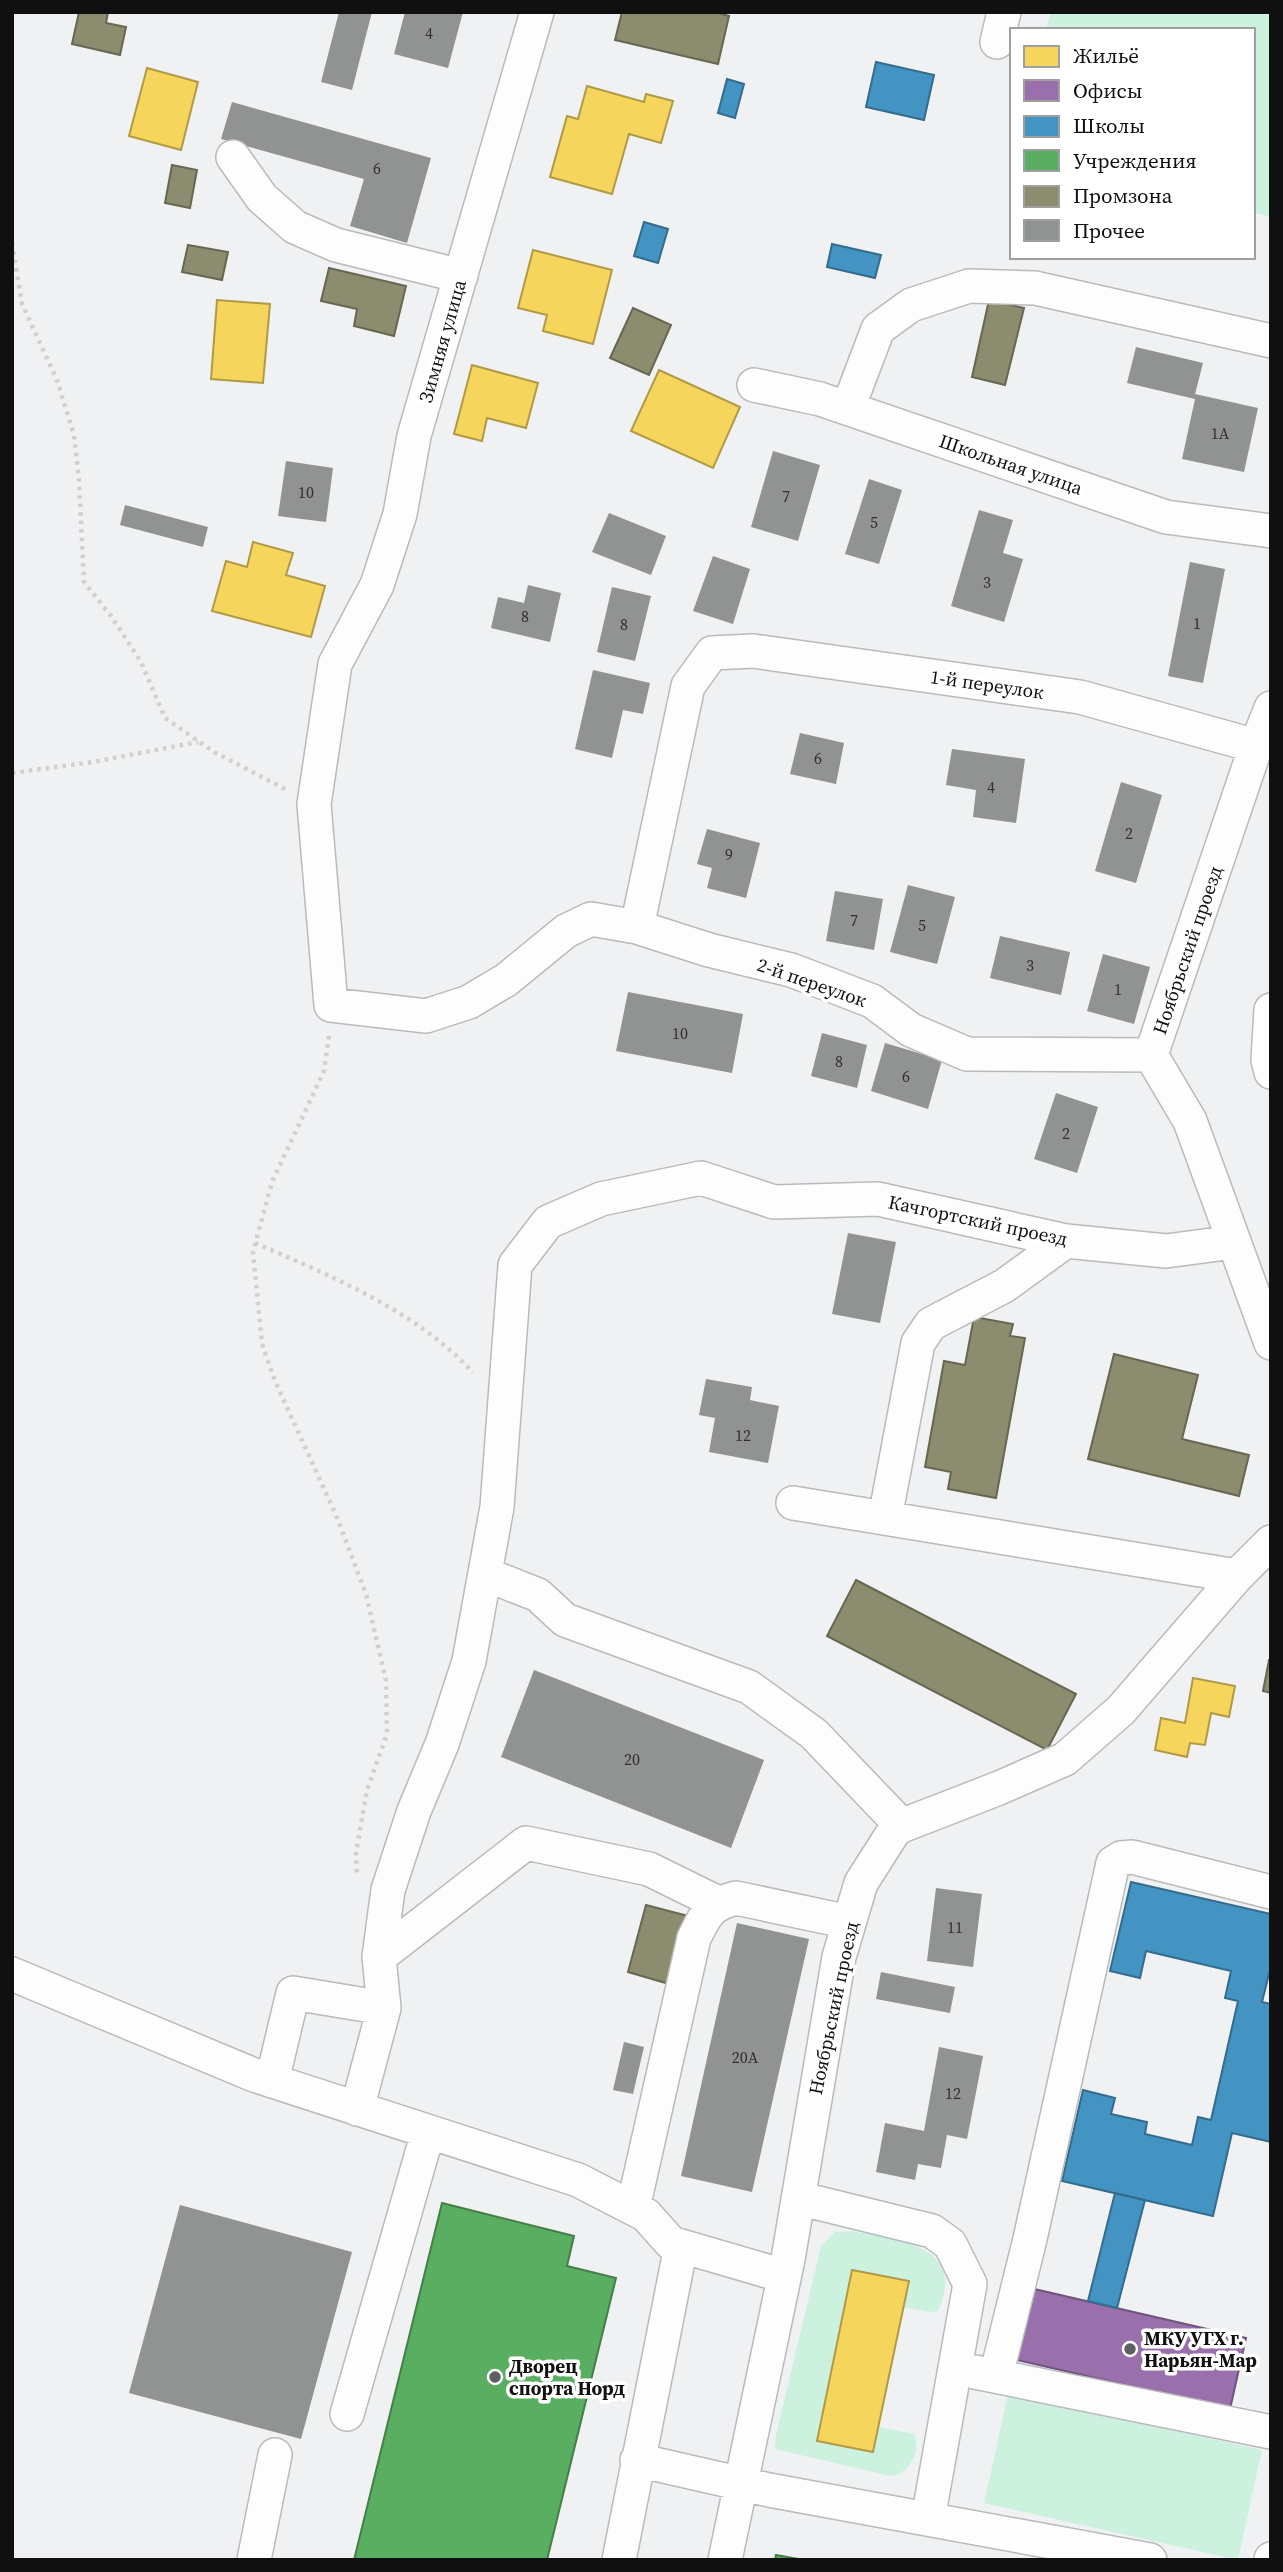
<svg xmlns="http://www.w3.org/2000/svg" width="1283" height="2572" viewBox="0 0 1283 2572" font-family="'Source Serif 4',serif">
<style>
.green{fill:#cdf1df}
.homes{fill:#f6d55c;stroke:#b19a46;stroke-width:2}
.offices{fill:#9970ab;stroke:#70537d;stroke-width:2}
.schools{fill:#4393c3;stroke:#346c8e;stroke-width:2}
.public{fill:#5aae61;stroke:#447f49;stroke-width:2}
.industry{fill:#8c8c6e;stroke:#676752;stroke-width:2}
.building{fill:#919292}
.lines{fill:none;stroke-linecap:round;stroke-linejoin:round}
.minor-casing{stroke:#b9babb;stroke-width:36}
.path{stroke:#d0d0d1;stroke-width:4.5;stroke-dasharray:3.5 5;stroke-linecap:butt}
.minor{stroke:#fdfdfd;stroke-width:33}
.poi-dot{fill:#5e5f60;stroke:#fff;stroke-width:2.5}
.labels{text-anchor:middle;stroke-width:7;stroke-linejoin:round;paint-order:stroke}
.number-label{font-size:16px;fill:#303031}
.street-label{font-size:19px;fill:#101011;stroke:#fff}
.poi-label{font-size:19px;font-weight:bold;fill:#101011;stroke:#fff;text-anchor:start}
</style>
<rect width="100%" height="100%" fill="#f0f1f2"/>
<path class="green" d="M 1051,12 L 1271,13 L 1271,217 L 1253,212 L 1253,30 L 1046,30 Z
M 853,2231 C 897,2240 968,2245 938,2311 L 929,2312 L 903,2307 L 908,2281 L 852,2270 L 817,2440 L 873,2452 L 879,2427 L 914,2434 C 922,2451 909,2475 890,2476 L 775,2449 L 776,2435 L 821,2246 L 835,2232 Z
M 1008,2394 L 1262,2450 L 1238,2560 L 984,2503 Z"/>
<path class="homes" d="M 147,68 L 198,82 L 181,150 L 129,136 Z
M 587,86 L 644,102 L 646,94 L 673,101 L 661,143 L 629,134 L 612,194 L 550,177 L 567,116 L 578,119 Z
M 533,250 L 612,270 L 593,344 L 543,331 L 547,315 L 518,308 Z
M 217,300 L 270,304 L 263,383 L 211,379 Z
M 472,365 L 538,383 L 526,428 L 487,418 L 482,441 L 454,434 Z
M 659,370 L 740,407 L 713,468 L 631,431 Z
M 253,542 L 293,553 L 286,575 L 325,586 L 311,637 L 212,611 L 226,561 L 247,567 Z
M 1193,1678 L 1235,1686 L 1229,1717 L 1211,1713 L 1205,1745 L 1190,1743 L 1187,1757 L 1155,1750 L 1161,1718 L 1185,1723 Z
M 852,2270 L 909,2281 L 873,2452 L 817,2441 Z"/>
<path class="offices" d="M 1030,2288 L 1246,2338 L 1230,2409 L 1013,2359 Z"/>
<path class="schools" d="M 876,62 L 934,75 L 924,120 L 866,107 Z
M 727,79 L 744,84 L 735,118 L 718,113 Z
M 644,222 L 668,229 L 658,263 L 634,256 Z
M 832,244 L 881,255 L 875,278 L 827,267 Z
M 1131,1882 L 1271,1914 L 1271,1966 L 1262,2002 L 1271,2004 L 1271,2142 L 1232,2133 L 1213,2216 L 1062,2181 L 1083,2090 L 1115,2098 L 1111,2114 L 1147,2122 L 1145,2134 L 1192,2145 L 1198,2117 L 1211,2120 L 1238,2001 L 1225,1998 L 1231,1971 L 1146,1951 L 1140,1978 L 1110,1971 Z
M 1115,2193 L 1145,2200 L 1117,2308 L 1088,2301 Z"/>
<path class="public" d="M 442,2203 L 574,2236 L 567,2266 L 616,2278 L 547,2560 L 354,2560 Z
M 776,2555 L 804,2560 L 775,2560 Z"/>
<path class="industry" d="M 79,12 L 108,12 L 106,23 L 126,27 L 120,55 L 72,44 Z
M 622,12 L 715,12 L 729,16 L 718,64 L 615,40 Z
M 172,165 L 197,170 L 190,208 L 165,203 Z
M 188,245 L 228,252 L 222,280 L 182,272 Z
M 329,268 L 406,286 L 394,336 L 354,326 L 357,309 L 321,301 Z
M 989,300 L 1024,308 L 1005,385 L 972,377 Z
M 633,308 L 671,325 L 649,375 L 610,358 Z
M 974,1317 L 1013,1324 L 1010,1336 L 1025,1338 L 996,1498 L 948,1489 L 951,1472 L 925,1467 L 944,1361 L 965,1365 Z
M 1114,1354 L 1198,1375 L 1182,1439 L 1249,1455 L 1239,1496 L 1088,1459 Z
M 856,1580 L 1076,1694 L 1047,1750 L 827,1636 Z
M 1269,1660 L 1271,1660 L 1271,1693 L 1263,1691 Z
M 646,1905 L 688,1916 L 669,1984 L 628,1972 Z"/>
<path class="building" d="M 339,12 L 372,12 L 352,90 L 321,82 Z
M 405,12 L 463,12 L 448,68 L 394,54 Z
M 232,102 L 431,158 L 407,243 L 350,226 L 364,179 L 221,139 Z
M 1136,347 L 1203,363 L 1195,394 L 1258,408 L 1244,472 L 1182,459 L 1195,399 L 1127,383 Z
M 773,451 L 820,465 L 798,541 L 751,527 Z
M 286,461 L 333,468 L 326,522 L 278,516 Z
M 869,479 L 902,490 L 879,564 L 845,554 Z
M 125,505 L 208,527 L 203,547 L 120,525 Z
M 979,510 L 1013,520 L 1003,553 L 1023,559 L 1004,622 L 951,606 Z
M 609,513 L 666,536 L 651,575 L 592,552 Z
M 713,556 L 750,569 L 733,624 L 693,611 Z
M 1190,562 L 1225,569 L 1203,683 L 1168,676 Z
M 528,585 L 561,593 L 550,642 L 491,628 L 498,597 L 524,603 Z
M 612,587 L 651,596 L 635,661 L 597,652 Z
M 593,670 L 650,683 L 643,714 L 623,710 L 612,758 L 575,749 Z
M 800,733 L 844,743 L 836,784 L 790,774 Z
M 952,749 L 1025,759 L 1016,823 L 973,817 L 976,790 L 946,785 Z
M 1121,782 L 1162,795 L 1136,883 L 1095,871 Z
M 707,829 L 760,843 L 746,898 L 707,888 L 712,868 L 697,864 Z
M 908,885 L 955,897 L 937,964 L 890,952 Z
M 835,891 L 883,899 L 874,950 L 826,941 Z
M 1000,936 L 1070,952 L 1061,995 L 990,978 Z
M 1103,954 L 1150,967 L 1134,1024 L 1087,1011 Z
M 628,992 L 743,1014 L 732,1073 L 616,1051 Z
M 822,1033 L 867,1045 L 857,1088 L 811,1076 Z
M 885,1043 L 942,1060 L 928,1109 L 871,1091 Z
M 1056,1093 L 1098,1107 L 1077,1173 L 1034,1159 Z
M 848,1233 L 896,1242 L 880,1323 L 832,1314 Z
M 706,1379 L 752,1387 L 750,1400 L 779,1406 L 768,1463 L 709,1452 L 715,1418 L 699,1415 Z
M 534,1670 L 764,1760 L 731,1848 L 501,1757 Z
M 936,1888 L 982,1894 L 973,1967 L 927,1961 Z
M 737,1923 L 809,1939 L 752,2192 L 681,2176 Z
M 881,1972 L 955,1987 L 950,2013 L 876,1999 Z
M 624,2042 L 644,2047 L 633,2094 L 613,2090 Z
M 939,2047 L 983,2056 L 967,2139 L 947,2135 L 941,2168 L 918,2164 L 915,2180 L 876,2172 L 885,2123 L 924,2131 Z
M 180,2205 L 352,2252 L 301,2439 L 129,2393 Z"/>
<g class="lines">
<g class="minor-casing">
<path id="minor" d="M 537,12 L 414,436 L 400,514 L 377,585 L 335,664 L 314,804 L 331,1005 L 426,1016 L 469,1002 L 506,980 L 566,931 L 591,919 L 637,927 L 709,950 L 791,970 L 872,1001 L 911,1030 L 967,1054 L 1151,1055
M 997,42 L 1004,12
M 233,157 L 262,198 L 295,227 L 336,245 L 461,276
M 754,385 L 820,399 L 1166,517 L 1271,531
M 848,408 L 878,329 L 911,305 L 969,286 L 1035,288 L 1271,341
M 1271,708 L 1256,746 L 1151,1055 L 1190,1121 L 1271,1343
M 637,927 L 688,686 L 712,653 L 753,651 L 1080,697 L 1256,746
M 1271,1010 L 1268,1060 L 1271,1072
M 793,1503 L 1237,1576
M 885,1518 L 918,1343 L 931,1324 L 1004,1286 L 1066,1241
M 485,1574 L 538,1595 L 565,1620 L 749,1687 L 814,1734 L 902,1826
M 379,1957 L 526,1843 L 649,1869 L 718,1903
M 12,1974 L 254,2075 L 578,2180 L 646,2215 L 671,2243 L 784,2276
M 384,2008 L 379,1957 L 388,1890 L 414,1811 L 442,1744 L 469,1661 L 497,1507 L 515,1265 L 548,1222 L 601,1199 L 701,1178 L 774,1202 L 878,1199 L 1066,1241 L 1166,1251 L 1234,1242
M 272,2081 L 293,1993 L 384,2008 L 357,2109
M 798,2198 L 932,2231 L 950,2244 L 970,2284 L 928,2519
M 633,2208 L 694,1938 C 706,1914 709,1905 736,1898 L 849,1922
M 975,2372 L 1271,2432
M 996,2376 L 1030,2239 L 1113,1863 L 1121,1858 L 1132,1857 L 1271,1892
M 347,2414 L 428,2132
M 637,2460 L 769,2490 L 1150,2560
M 254,2560 L 275,2455
M 619,2560 L 681,2246
M 725,2560 L 788,2259 L 839,1957 L 861,1883 L 896,1828 L 999,1788 L 1065,1759 L 1121,1710 L 1237,1576 L 1271,1542
M 1271,2560 L 1271,2559"/>
</g>
<path class="path" d="M 12,243 L 22,304 L 57,380 L 74,435 L 79,480 L 84,582 L 111,616 L 141,662 L 165,718 L 214,752 L 285,789
M 12,773 L 93,762 L 198,742
M 329,1036 L 324,1071 L 272,1182 L 253,1252 L 262,1344 L 275,1381 L 336,1515 L 366,1594 L 386,1681 L 387,1734 L 367,1790 L 356,1853 L 357,1873
M 255,1243 C 329,1275 419,1312 473,1373"/>
<use href="#minor" class="minor"/>
</g>
<g class="poi-dot">
<circle cx="1130" cy="2349" r="7"/>
<circle cx="495" cy="2377" r="7"/>
</g>
<g class="labels">
<g class="number-label">
<text x="429" y="39">4</text>
<text x="377" y="174">6</text>
<text x="1220" y="439">1А</text>
<text x="306" y="498">10</text>
<text x="786" y="502">7</text>
<text x="874" y="528">5</text>
<text x="987" y="588">3</text>
<text x="525" y="622">8</text>
<text x="1197" y="629">1</text>
<text x="624" y="630">8</text>
<text x="818" y="764">6</text>
<text x="991" y="793">4</text>
<text x="1129" y="839">2</text>
<text x="729" y="860">9</text>
<text x="854" y="926">7</text>
<text x="922" y="931">5</text>
<text x="1030" y="971">3</text>
<text x="1118" y="995">1</text>
<text x="680" y="1039">10</text>
<text x="839" y="1067">8</text>
<text x="906" y="1082">6</text>
<text x="1066" y="1139">2</text>
<text x="743" y="1441">12</text>
<text x="632" y="1765">20</text>
<text x="955" y="1933">11</text>
<text x="745" y="2063">20А</text>
<text x="953" y="2099">12</text>
</g>
<g class="street-label">
<text transform="translate(442 341) rotate(-74)" y="7">Зимняя улица</text>
<text transform="translate(1011 464) rotate(19)" y="7">Школьная улица</text>
<text transform="translate(987 684) rotate(8)" y="7">1-й переулок</text>
<text transform="translate(1187 950) rotate(-71)" y="7">Ноябрьский проезд</text>
<text transform="translate(812 982) rotate(19)" y="7">2-й переулок</text>
<text transform="translate(978 1220) rotate(12)" y="7">Качгортский проезд</text>
<text transform="translate(833 2008) rotate(-78)" y="7">Ноябрьский проезд</text>
</g>
<g class="poi-label">
<text x="1144" y="2345">МКУ УГХ г.<tspan x="1144" dy="22">Нарьян-Мар</tspan></text>
<text x="509" y="2373">Дворец<tspan x="509" dy="22">спорта Норд</tspan></text>
</g>
</g>
<rect width="1283" height="2572" fill="none" stroke="#101011" stroke-width="28"/>
<rect x="1010" y="28" width="245" height="231" fill="#ffffff" stroke="#9f9fa0" stroke-width="2"/>
<rect x="1024" y="46" width="35" height="21" fill="#f6d55c" stroke="#9f9fa0" stroke-width="2"/>
<text x="1073" y="63" font-size="21" fill="#101011">Жильё</text>
<rect x="1024" y="80" width="35" height="21" fill="#9970ab" stroke="#9f9fa0" stroke-width="2"/>
<text x="1073" y="98" font-size="21" fill="#101011">Офисы</text>
<rect x="1024" y="116" width="35" height="21" fill="#4393c3" stroke="#9f9fa0" stroke-width="2"/>
<text x="1073" y="133" font-size="21" fill="#101011">Школы</text>
<rect x="1024" y="150" width="35" height="21" fill="#5aae61" stroke="#9f9fa0" stroke-width="2"/>
<text x="1073" y="168" font-size="21" fill="#101011">Учреждения</text>
<rect x="1024" y="186" width="35" height="21" fill="#8c8c6e" stroke="#9f9fa0" stroke-width="2"/>
<text x="1073" y="203" font-size="21" fill="#101011">Промзона</text>
<rect x="1024" y="220" width="35" height="21" fill="#919292" stroke="#9f9fa0" stroke-width="2"/>
<text x="1073" y="238" font-size="21" fill="#101011">Прочее</text>
</svg>
